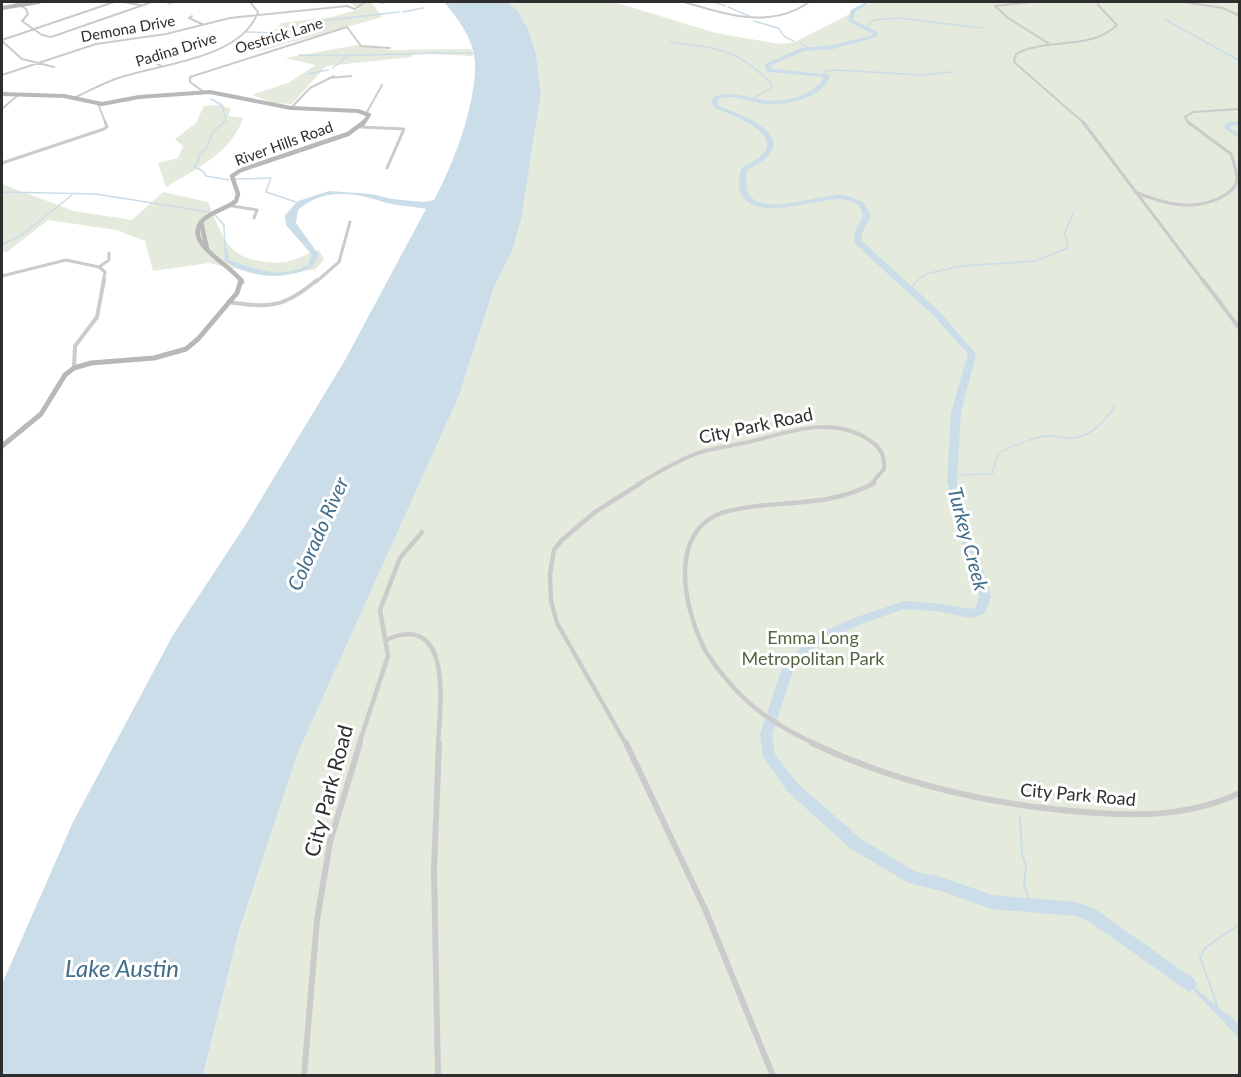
<svg xmlns="http://www.w3.org/2000/svg" width="1241" height="1077" viewBox="0 0 1241 1077" font-family="Lato,sans-serif">
<style>
.green{fill:#e4eadc}
.water{fill:#cadde8}
.lines{fill:none;stroke-linecap:round;stroke-linejoin:round}
.stream-far1{stroke:#cadde8;stroke-width:1.5}
.stream{stroke:#cadde8;stroke-width:2}
.river{fill:#cadde8;fill-rule:evenodd}
.street-far4{stroke:#cbcbcb;stroke-width:2}
.street-far3{stroke:#cbcbcb;stroke-width:3}
.street-far2{stroke:#cbcbcb;stroke-width:4}
.street-far1{stroke:#cbcbcb;stroke-width:4.5}
.street{stroke:#cbcbcb;stroke-width:6}
.secondary-far2{stroke:#b8b8b8;stroke-width:4}
.secondary-far1{stroke:#b8b8b8;stroke-width:4.5}
.secondary{stroke:#b8b8b8;stroke-width:5}
.labels{text-anchor:middle;stroke-width:6;stroke-linejoin:round;paint-order:stroke}
.far-street-label{font-size:15px;fill:#2e2e2e;stroke:#fff}
.street-label{font-size:18px;fill:#2e2e2e;stroke:#fff}
.park-label{font-size:18px;fill:#51653f;stroke:#fff}
.water-label{font-size:20px;font-style:italic;fill:#426e89;stroke:#fff}
.near-street-label{font-size:21px;fill:#2e2e2e;stroke:#fff}
.near-water-label{font-size:24px;font-style:italic;fill:#426e89;stroke:#fff}
</style>
<rect width="100%" height="100%" fill="#fff"/>
<path class="green" d="M 348,2 L 371,2 L 382,17 L 257,52 L 281,23 L 332,17 L 360,9 Z
M 508,2 L 614,2 L 716,33 L 780,44 L 795,42 L 873,2 L 1239,2 L 1240,1069 L 1237,1075 L 203,1076 L 239,931 L 297,755 L 459,396 L 494,287 L 512,251 L 531,159 L 541,94 L 536,54 L 528,29 L 517,10 Z
M 357,45 L 391,50 L 471,49 L 473,56 L 414,53 L 412,57 L 326,66 L 292,104 L 273,103 L 252,95 L 288,83 L 316,65 L 285,58 Z
M 221,105 L 231,109 L 228,116 L 243,118 C 232,152 195,170 166,187 L 158,163 L 178,158 L 183,146 L 175,139 L 196,123 L 204,106 Z
M 2,184 L 74,211 L 132,220 L 163,192 L 208,202 C 220,230 226,257 260,261 C 271,263 283,264 293,260 C 303,257 309,252 319,250 L 324,259 L 316,269 L 282,275 L 255,273 L 209,263 L 153,271 L 145,241 L 116,230 L 48,220 L 7,252 L 2,251 Z"/>
<path class="water" d="M 444,2 L 508,2 L 517,10 L 528,29 L 536,54 L 541,94 L 521,219 L 512,251 L 494,287 L 459,396 L 297,755 L 239,931 L 203,1075 L 2,1075 L 2,984 L 73,822 L 173,635 L 246,524 L 345,360 L 426,209 C 412,206 396,206 383,202 C 355,192 322,188 298,210 L 296,223 L 319,255 L 312,267 C 284,281 249,278 224,260 L 227,246 L 229,260 C 257,269 279,280 308,265 L 312,255 L 286,225 L 285,215 L 298,201 L 329,191 L 371,194 L 392,199 L 423,202 L 434,200 C 454,163 476,105 475,63 C 474,39 458,19 444,2 Z
M 1178,974 L 1239,1024 L 1239,1038 Z"/>
<g class="lines">
<path class="stream-far1" d="M 287,2 L 307,2
M 714,2 L 725,6
M 168,4 L 175,2
M 728,7 L 749,16
M 403,12 L 423,8
M 1166,20 L 1240,61
M 754,21 L 778,28 L 785,37 L 794,41
M 865,28 L 874,20 L 897,18 L 983,28
M 247,32 L 288,33 L 311,22 L 399,12
M 670,42 C 716,48 740,49 772,85 L 770,89 L 753,98
M 801,43 L 808,48
M 299,55 C 358,57 415,52 474,53
M 333,68 L 346,57
M 306,74 L 328,70
M 825,75 L 826,71 L 837,70 L 921,75 L 952,72
M 211,99 L 222,105 L 226,120 L 212,133 L 207,148 L 198,156 L 199,160 L 194,167 L 203,171 L 206,176 L 229,180
M 236,179 L 271,178
M 270,180 L 266,192 L 296,202
M 2,192 L 96,194 L 209,212
M 215,215 L 224,225 L 225,254
M 2,245 L 23,234 L 72,195
M 909,289 L 925,274 L 962,266 L 1035,261 L 1068,248 L 1065,233 L 1074,211
M 952,475 L 992,474 L 998,453 C 1014,446 1030,438 1047,436 C 1054,435 1059,437 1066,438 C 1089,440 1103,423 1115,406"/>
<path class="stream" d="M 1028,795 L 1039,781
M 1020,817 L 1022,854 L 1026,866 L 1024,884 L 1031,905
M 1217,1005 L 1200,957 L 1205,948 L 1240,924"/>
<path class="river" d="M 866,2 L 871,2 L 855,12 L 853,20 L 878,32 L 877,37 L 833,49 L 804,51 L 771,65 L 772,69 L 774,69 L 830,75 C 825,98 786,106 765,104 C 748,102 734,93 718,99 L 717,103 L 719,106 C 735,113 791,131 768,156 C 762,162 754,166 747,170 C 747,179 744,189 751,197 C 767,215 820,194 842,195 C 850,196 857,199 864,203 L 871,216 L 862,233 L 862,241 L 939,311 L 976,354 L 961,412 L 957,481 L 972,542 L 984,572 L 991,597 L 985,613 L 972,618 L 935,611 L 904,609 L 859,625 L 817,645 L 794,668 L 772,735 L 775,754 L 797,783 L 861,839 L 916,872 L 941,877 L 992,895 L 1076,902 L 1095,909 L 1194,979 L 1197,984 L 1194,989 L 1189,992 L 1090,922 L 1076,916 L 992,909 L 941,891 L 909,883 L 851,849 L 787,791 L 763,756 L 760,735 L 783,665 L 809,639 L 851,619 L 904,601 L 935,603 L 971,609 L 976,607 L 979,597 L 974,572 L 962,542 L 947,481 L 951,412 L 968,354 L 933,315 L 855,244 L 854,233 L 863,216 L 859,205 C 854,203 848,199 842,199 C 817,198 747,226 739,188 C 738,182 740,174 741,169 C 747,163 759,160 764,153 C 780,131 729,114 715,108 L 711,103 L 713,97 C 732,90 746,98 765,100 C 785,103 813,96 824,77 L 769,72 L 766,70 L 765,64 L 801,48 L 833,45 L 873,35 L 873,34 L 848,21 L 851,10 Z
M 1240,121 L 1240,125 L 1232,125 L 1230,128 L 1240,134 L 1240,139 L 1224,128 L 1228,122 Z"/>
<path class="street-far4" d="M 14,2 L 26,9 L 28,14 L 22,21 L 42,35 L 51,37 L 152,2
M 123,2 L 140,5
M 380,2 L 383,3
M 684,2 C 725,14 770,30 809,2
M 1031,2 L 995,6 L 1008,18 L 1048,43
M 1183,2 L 1223,8 L 1240,16
M 192,16 L 189,18 L 202,24
M 2,40 L 114,2
M 2,41 L 22,59 L 54,67
M 147,59 L 161,66
M 2,75 L 96,44 L 166,34 L 230,18 L 347,6 L 355,9 L 365,2
M 329,78 L 351,76
M 204,92 L 190,82 L 190,77 L 347,27 L 361,46 L 390,48
M 74,98 C 89,91 105,82 121,77 C 162,64 242,58 258,12 L 250,2
M 98,104 L 106,124
M 291,108 L 310,88 L 334,76
M 2,109 L 19,94
M 367,112 L 382,85
M 1085,124 L 1014,62 L 1016,54 C 1048,37 1090,51 1117,25 L 1098,5 L 1099,2
M 1189,124 L 1185,117 L 1193,112 L 1240,109"/>
<path class="street-far3" d="M 1083,122 L 1204,282
M 361,127 L 404,129 L 387,168
M 2,163 L 104,129 L 107,127 L 105,122
M 1135,192 C 1164,204 1196,213 1225,195 C 1230,192 1235,188 1237,181 C 1238,173 1233,162 1231,154 L 1188,122
M 232,206 L 257,210 L 254,218
M 2,276 L 66,260 L 99,267
M 103,282 L 105,272 L 99,267 L 109,260 L 109,253
M 316,282 L 339,262 L 350,222"/>
<path class="street-far2" d="M 1203,280 L 1240,329
M 228,302 C 270,308 284,308 317,280
M 74,368 L 75,346 L 97,317 L 104,280
M 638,484 C 657,473 675,462 695,454 C 712,448 731,446 749,442 C 789,432 834,414 872,442 C 881,448 885,457 884,469 L 871,484"/>
<path class="street-far1" d="M 386,640 C 454,610 440,707 438,744
M 359,744 L 388,656 L 380,610 L 400,558 L 422,532
M 626,744 L 557,623 L 551,601 L 550,574 L 554,550 L 562,540 L 595,512 L 641,483
M 815,744 C 786,730 758,714 736,690 C 724,677 711,662 703,646 C 684,606 668,534 721,513 C 771,498 826,510 874,483"/>
<path class="street" d="M 626,743 L 705,909 L 773,1076
M 812,743 C 892,781 974,801 1061,810 C 1124,816 1182,820 1240,793
M 304,1076 L 317,920 L 330,842 L 360,743
M 438,1076 L 434,870 L 439,743"/>
<path class="secondary-far2" d="M 2,8 L 39,2
M 2,94 L 64,96 L 102,104 L 139,97 L 210,92 L 291,108 L 358,111 L 369,115 L 363,124"/>
<path class="secondary-far1" d="M 201,222 L 207,249
M 242,282 C 232,265 181,243 203,220 C 212,211 226,209 236,201 L 238,194 L 232,176 L 241,170 L 348,134 L 364,122"/>
<path class="secondary" d="M 2,446 L 41,414 L 65,375 L 74,368 L 91,363 L 154,358 L 186,349 L 198,339 L 237,293 L 241,280"/>
</g>
<g class="labels">
<g class="far-street-label">
<text transform="translate(128 29) rotate(-10)" y="5">Demona Drive</text>
<text transform="translate(279 36) rotate(-17)" y="5">Oestrick Lane</text>
<text transform="translate(176 50) rotate(-17)" y="5">Padina Drive</text>
<text transform="translate(284 144) rotate(-20)" y="5">River Hills Road</text>
</g>
<g class="street-label">
<text transform="translate(756 426) rotate(-12)" y="6">City Park Road</text>
<text transform="translate(1078 795) rotate(5)" y="6">City Park Road</text>
</g>
<g class="park-label">
<text x="813" y="644">Emma Long<tspan x="813" dy="21">Metropolitan Park</tspan></text>
</g>
<g class="water-label">
<text transform="translate(318 534) rotate(-66)" y="7">Colorado River</text>
<text transform="translate(968 539) rotate(75)" y="7">Turkey Creek</text>
</g>
<g class="near-street-label">
<text transform="translate(329 791) rotate(-75)" y="7">City Park Road</text>
</g>
<g class="near-water-label">
<text x="122" y="977">Lake Austin</text>
</g>
</g>
<rect width="1241" height="1077" fill="none" stroke="#2e2e2e" stroke-width="6"/>
</svg>
